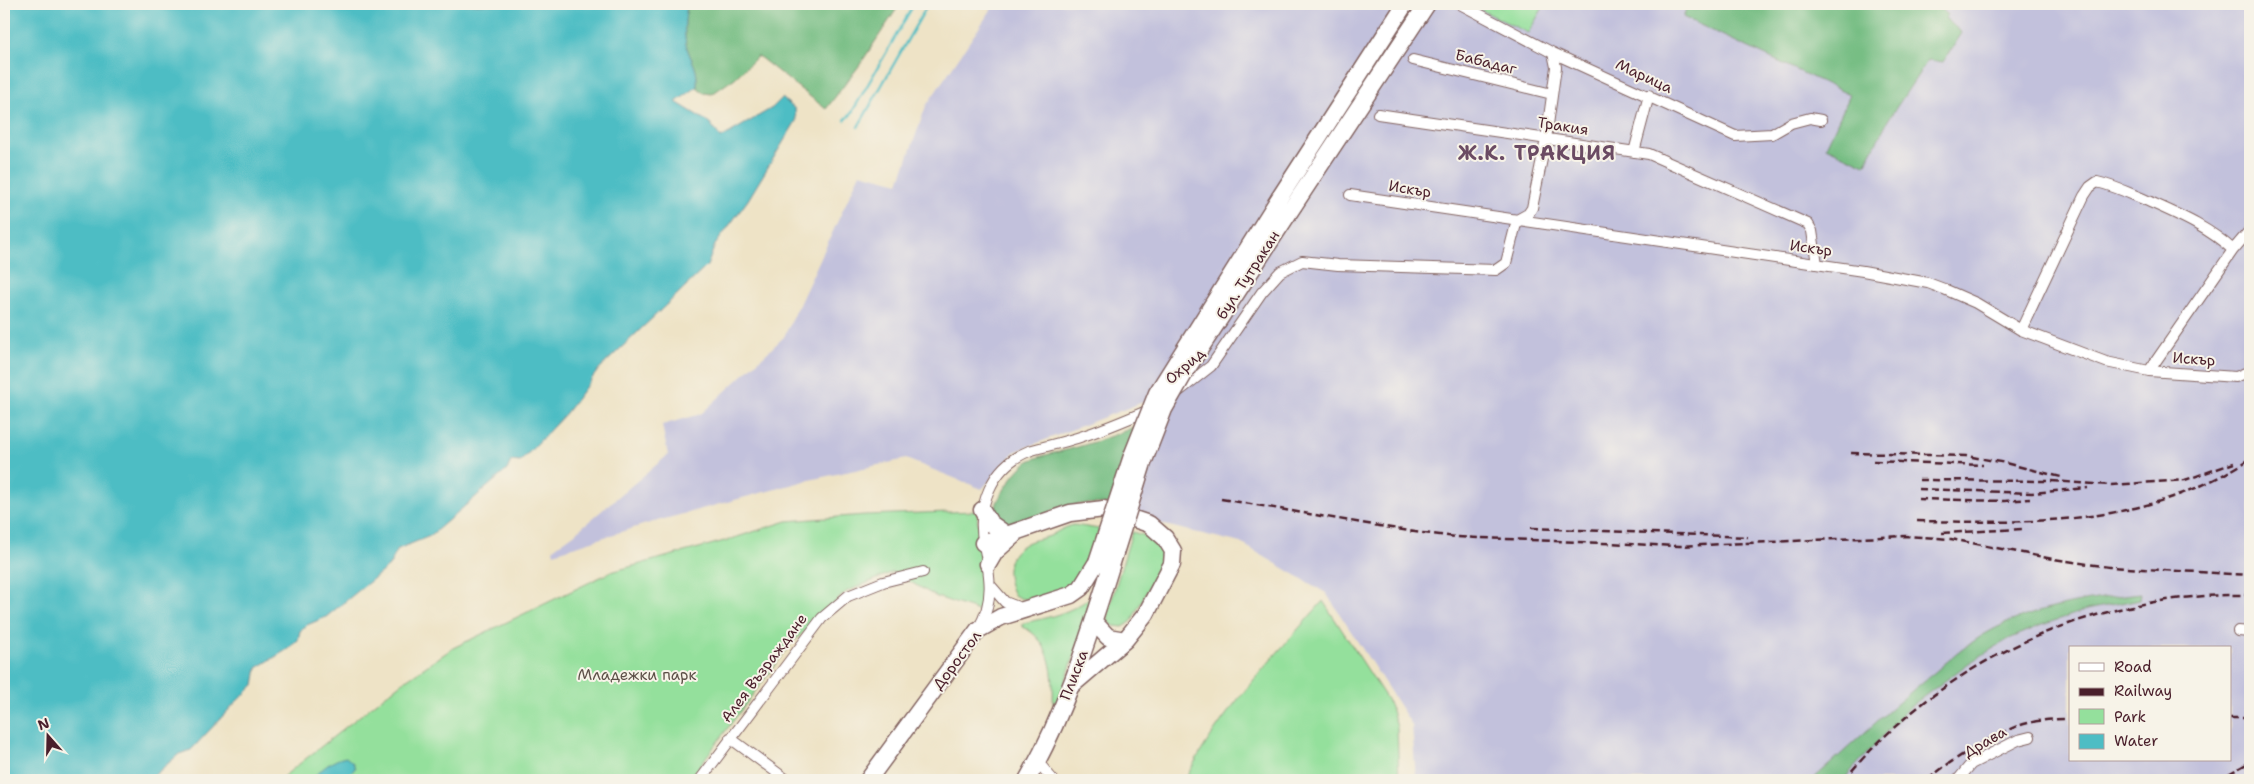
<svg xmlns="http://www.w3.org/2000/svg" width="2254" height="784" viewBox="0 0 2254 784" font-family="'Shantell Sans',sans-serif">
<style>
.industrial{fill:#c2c1dc;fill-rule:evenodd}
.green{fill:#94e09c;stroke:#6f8064}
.forest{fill:#77be84;stroke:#606e58}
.water{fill:#4ebdc4;stroke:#4c6e78}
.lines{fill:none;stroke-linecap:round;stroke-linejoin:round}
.stream{stroke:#4ebdc4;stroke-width:2.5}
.street-casing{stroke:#836461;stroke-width:12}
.primary-casing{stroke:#836461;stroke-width:19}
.street{stroke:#fff;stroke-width:10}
.primary{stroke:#fff;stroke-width:16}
.rail{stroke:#4a1f2b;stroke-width:2.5;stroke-dasharray:8 4;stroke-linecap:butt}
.primary-bridge-casing{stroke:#836461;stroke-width:19;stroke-linecap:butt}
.primary-bridge{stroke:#fff;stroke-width:16}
.labels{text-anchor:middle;stroke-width:4;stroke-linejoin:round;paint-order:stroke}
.street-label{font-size:15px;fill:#4a1f2b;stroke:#f7f3e8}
.park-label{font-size:15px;fill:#5c4f47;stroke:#f7f3e8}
.district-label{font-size:20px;font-weight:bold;letter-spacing:1px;fill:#6b4b63;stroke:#f7f3e8}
</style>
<rect width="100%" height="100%" fill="#f7f3e8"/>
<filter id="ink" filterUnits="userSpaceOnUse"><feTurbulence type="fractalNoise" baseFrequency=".02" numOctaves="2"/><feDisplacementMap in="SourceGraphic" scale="10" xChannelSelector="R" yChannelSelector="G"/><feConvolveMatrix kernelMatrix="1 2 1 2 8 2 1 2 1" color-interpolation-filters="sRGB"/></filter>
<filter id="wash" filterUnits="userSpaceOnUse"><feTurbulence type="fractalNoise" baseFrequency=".0096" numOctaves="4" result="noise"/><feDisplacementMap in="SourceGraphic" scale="20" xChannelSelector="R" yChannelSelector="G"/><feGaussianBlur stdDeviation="1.12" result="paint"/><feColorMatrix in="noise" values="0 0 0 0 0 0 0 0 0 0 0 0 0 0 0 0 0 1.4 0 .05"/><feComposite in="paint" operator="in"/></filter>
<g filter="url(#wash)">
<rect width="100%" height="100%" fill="#eee3c6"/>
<path class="industrial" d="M 995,4 L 2250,4 L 2250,780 L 1416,780 L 1412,725 L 1326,593 L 1241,543 L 1165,525 L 1113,506 L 1156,397 L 1014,452 L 982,489 L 906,459 L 809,480 L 646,524 L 554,553 L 553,549 L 574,534 L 668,455 L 662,425 L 701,414 L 784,337 L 860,173 L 899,183 L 926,106 ZM 2070,648 L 2230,648 L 2230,760 L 2070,760 Z"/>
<path class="green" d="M 1469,4 L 1545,4 L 1528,33 Z
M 977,511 L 985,613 L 937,597 L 893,572 L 846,592 L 790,645 L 689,780 L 279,780 L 400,684 L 453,648 L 611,572 L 728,540 L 787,521 L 865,515 Z
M 1074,525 L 1099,529 C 1095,546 1092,562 1081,576 C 1073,586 1038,599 1025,599 C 1021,599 1017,597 1014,595 C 1004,575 1005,554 1027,543 C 1034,539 1043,539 1050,536 C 1059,531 1064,527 1074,525 Z
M 1132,532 L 1158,539 L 1162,549 L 1161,563 L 1131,622 L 1123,627 L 1114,626 L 1108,622 L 1108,612 Z
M 1098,589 L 1059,699 L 1053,704 C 1054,675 1052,641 1023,627 L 1023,623 C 1050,617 1079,612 1098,589 Z
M 1323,601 L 1390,704 L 1397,727 L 1399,780 L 1185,780 C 1219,713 1274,657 1323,601 Z"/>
<path class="forest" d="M 687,4 L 900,4 L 859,66 L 826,109 L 758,56 L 735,78 L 712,94 L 704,93 L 697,87 C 698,67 693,65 687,48 C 683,34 685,18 687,4 Z
M 1688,4 L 1935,4 L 1948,15 L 1945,18 L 1962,33 L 1943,62 L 1928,60 L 1888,120 L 1865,165 L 1826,147 L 1850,95 L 1683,17 Z
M 1143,423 L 1111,505 C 1068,500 1052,511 1014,528 C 986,517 995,503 1008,484 C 1013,476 1021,466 1029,461 C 1043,454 1066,451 1081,446 C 1102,440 1123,432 1143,423 Z
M 2141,593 L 2140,599 L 2087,610 L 2042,625 L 2009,639 L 1969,663 L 1907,709 L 1843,780 L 1812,780 C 1853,744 1892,706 1935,672 C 1949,660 1964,647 1980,637 C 2021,610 2093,598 2141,593 Z"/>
<path class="water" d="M 4,4 L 687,4 C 685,18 683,34 687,48 C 693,65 698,67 697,87 L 676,102 L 710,123 L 721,138 L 772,108 L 782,98 L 795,109 L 796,121 L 748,200 L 715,245 L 707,266 L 599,369 L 566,413 L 520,462 L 511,461 L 507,470 L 430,536 L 398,549 L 389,566 L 326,617 L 307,625 L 300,631 L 298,640 L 288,649 L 257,668 L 254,685 L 236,702 L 191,750 L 179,754 L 149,780 L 4,780 Z
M 346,757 L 353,763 L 355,768 C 345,784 328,780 311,780 C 320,770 333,759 346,757 Z"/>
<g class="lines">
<path class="stream" d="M 845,120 L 851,114 L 914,4
M 858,127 L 928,4"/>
</g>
</g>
<g filter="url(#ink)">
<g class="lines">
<g class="street-casing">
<path id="street" d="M 1460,4 L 1553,53 L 1735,136 L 1772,134 L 1791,123 L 1810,118 L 1821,120
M 1413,60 L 1552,94
M 1378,114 L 1649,154 L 1808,224 L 1812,231 L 1817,264
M 1634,152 L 1649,95
M 1350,195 L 1863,271 L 1928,283 L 1944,289 L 1976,303 L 2021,330 L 2106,362 L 2149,371 L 2236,377 L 2250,371
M 2021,330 L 2084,196 L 2090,187 L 2097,182 C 2115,186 2131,194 2148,201 C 2179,215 2208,227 2233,250
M 2149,371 L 2233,250 L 2250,230
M 1174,395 L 1211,366 L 1262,292 L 1280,272 L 1302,261 L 1338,265 L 1496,270 L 1506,263 L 1517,220 L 1528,214 L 1532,208 L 1546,139 L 1556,67 L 1553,53
M 991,586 L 1005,602 L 1023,609
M 978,629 C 995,601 990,575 984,545 C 976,507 991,466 1029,451 C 1045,446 1061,443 1077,438 C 1102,430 1126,420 1151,409
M 2238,631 L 2250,632
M 730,738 L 787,780
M 1038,762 L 1053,780
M 700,780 L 822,618 L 848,596 L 883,582 L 923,572
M 1958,780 L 1971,764 L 2018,740 L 2030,737"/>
</g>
<g class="primary-casing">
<path id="primary" d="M 1280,197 L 1405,4
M 1294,205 L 1427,4
M 982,510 L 990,523 L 1007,535
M 983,543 L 1070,513 L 1104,509 L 1149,524 L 1165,538 L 1173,551 L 1172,564 L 1146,614 L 1125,640 L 1071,686
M 988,564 L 995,552 L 1013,536
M 1094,622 L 1108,637 L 1125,640
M 868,780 L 978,630 L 1001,617 L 1071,595 L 1081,588 L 1097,562
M 1027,780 C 1065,714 1088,639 1111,566"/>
</g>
<use href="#street" class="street"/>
<use href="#primary" class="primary"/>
<path class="rail" d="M 1851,453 L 1966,456 L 2001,462 L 2061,477
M 1873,461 L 1983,465
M 1919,480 L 2050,481 L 2111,485 L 2185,480 L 2234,463
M 1918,489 L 2032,493 L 2088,488
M 1221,499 L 1415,532 L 1456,537 L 1679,546 L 1905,536 L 1951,539 L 2053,559 L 2109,567 L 2250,575
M 1918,499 L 2005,501 L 2030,499
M 1917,521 C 2037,523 2145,527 2250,459
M 1531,528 L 1748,537
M 1942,533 L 2022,529
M 2230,718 L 2250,718
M 1844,780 C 1944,659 2094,592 2250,595
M 1928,780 C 1945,763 2001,730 2024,724 C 2039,720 2055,719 2070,719
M 2218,780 L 2250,762"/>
<g class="primary-bridge-casing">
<path id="primary-bridge" d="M 1097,562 L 1132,456 L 1157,393 L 1280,197
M 1111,566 L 1143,463 L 1164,409 L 1188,367 L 1294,205"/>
</g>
<use href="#primary-bridge" class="primary-bridge"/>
</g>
</g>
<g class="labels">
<g class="street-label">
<text transform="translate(1486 62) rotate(14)" y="5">Бабадаг</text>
<text transform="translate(1644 76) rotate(25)" y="5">Марица</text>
<text transform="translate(1563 126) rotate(9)" y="5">Тракия</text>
<text transform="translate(1410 189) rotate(9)" y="5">Искър</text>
<text transform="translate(1811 248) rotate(8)" y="5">Искър</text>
<text transform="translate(1248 275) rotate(-57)" y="5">бул. Тутракан</text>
<text transform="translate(2194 359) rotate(4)" y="5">Искър</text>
<text transform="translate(1185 366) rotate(-41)" y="5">Охрид</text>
<text transform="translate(957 660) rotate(-53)" y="5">Доростол</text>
<text transform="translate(764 668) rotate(-53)" y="5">Алея Възраждане</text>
<text transform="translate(1074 675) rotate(-69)" y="5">Плиска</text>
<text transform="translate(1985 742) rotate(-30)" y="5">Драва</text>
</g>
<g class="park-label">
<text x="637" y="680">Младежки парк</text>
</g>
<g class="district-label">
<text x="1537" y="160">Ж.К. ТРАКЦИЯ</text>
</g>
</g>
<rect width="2254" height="784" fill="none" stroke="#f7f3e8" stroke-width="20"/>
<rect x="2069" y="646" width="162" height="115" fill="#f7f3e8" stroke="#b29e9c"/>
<rect x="2079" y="663" width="25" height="8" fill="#ffffff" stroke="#b29e9c"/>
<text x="2114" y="672" font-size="15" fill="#4a1f2b">Road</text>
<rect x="2079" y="688" width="25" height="8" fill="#4a1f2b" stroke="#b29e9c"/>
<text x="2114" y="696" font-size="15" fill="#4a1f2b">Railway</text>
<rect x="2079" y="709" width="25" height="15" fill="#94e09c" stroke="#b29e9c"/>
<text x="2114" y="722" font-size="15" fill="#4a1f2b">Park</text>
<rect x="2079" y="734" width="25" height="15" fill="#4ebdc4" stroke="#b29e9c"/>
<text x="2114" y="746" font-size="15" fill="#4a1f2b">Water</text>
<g transform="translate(48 736) rotate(340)" stroke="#f7f3e8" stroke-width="4" paint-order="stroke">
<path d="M0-4L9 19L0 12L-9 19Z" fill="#4a1f2b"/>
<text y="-8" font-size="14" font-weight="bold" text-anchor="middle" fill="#4a1f2b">N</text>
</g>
</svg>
